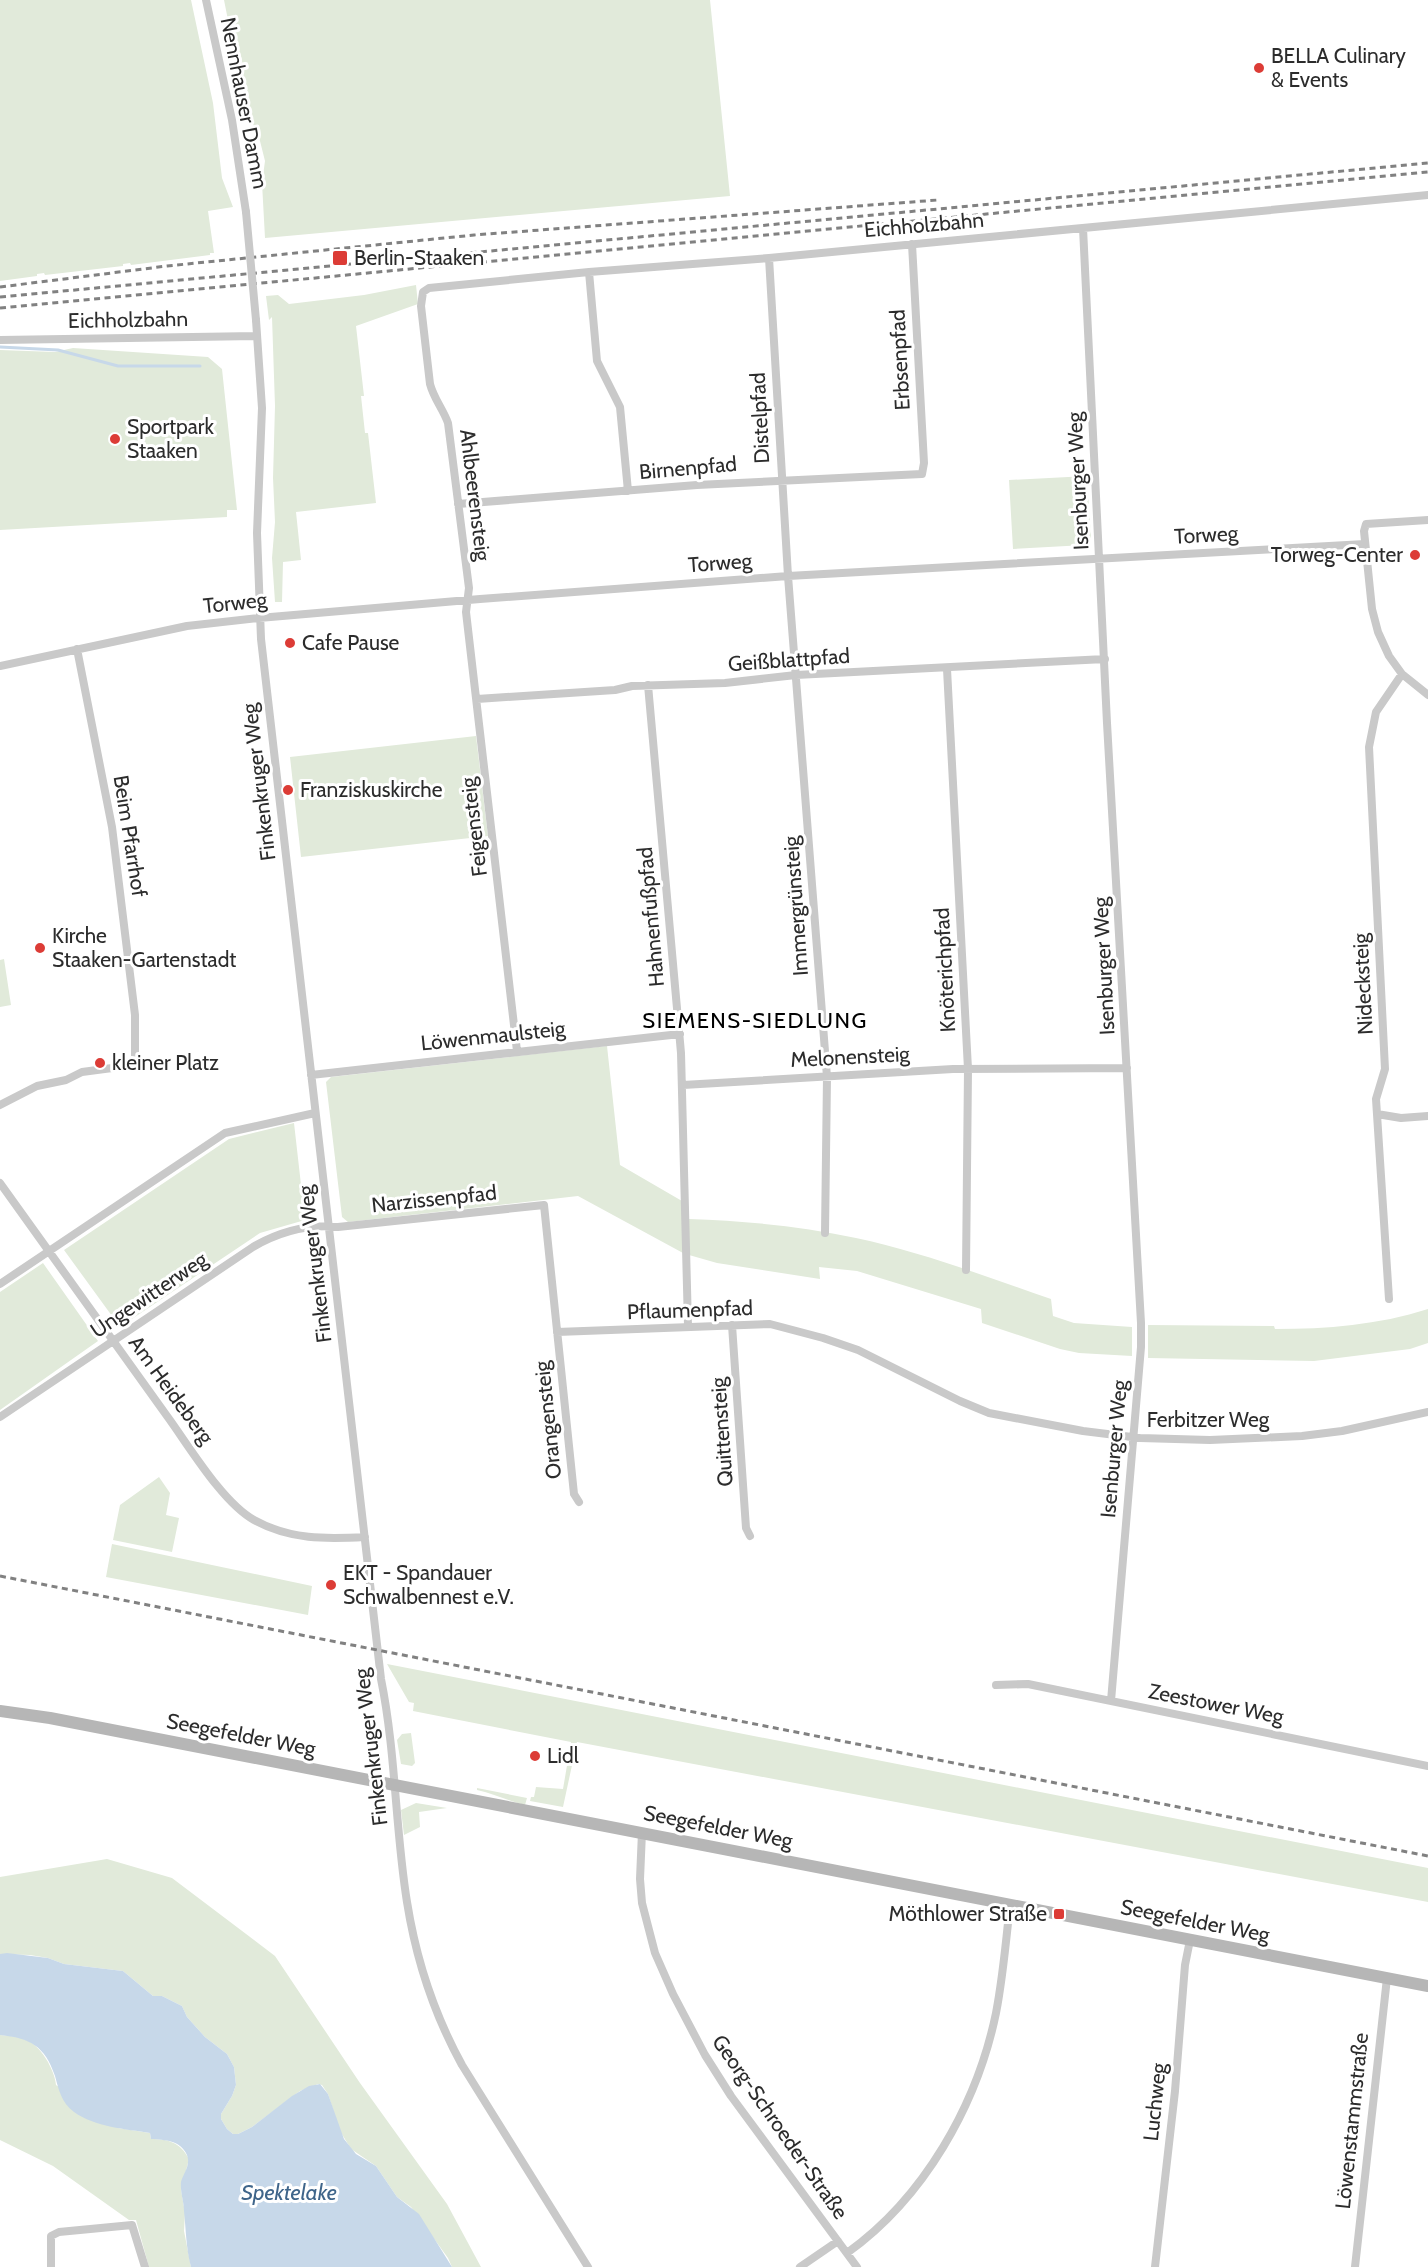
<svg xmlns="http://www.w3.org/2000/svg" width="1428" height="2267" viewBox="0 0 1428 2267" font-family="Cabin,sans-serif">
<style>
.green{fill:#e1eada}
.water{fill:#c7d8e9}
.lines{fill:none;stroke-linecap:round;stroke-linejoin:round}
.stream{stroke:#c7d8e9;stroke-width:3}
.street{stroke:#c9c9c9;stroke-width:8}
.secondary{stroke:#b6b6b6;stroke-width:12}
.rail{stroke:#818181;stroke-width:3;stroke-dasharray:6 4.5;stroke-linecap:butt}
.street-bridge{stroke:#c9c9c9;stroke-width:8}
.poi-dot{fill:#dc3c36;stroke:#fff;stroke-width:2}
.labels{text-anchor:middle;stroke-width:6;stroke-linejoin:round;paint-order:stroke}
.poi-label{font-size:21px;fill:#2c2c2c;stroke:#fff;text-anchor:start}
.street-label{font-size:21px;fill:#2c2c2c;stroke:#fff}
.neighbourhood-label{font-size:22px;letter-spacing:1.5px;fill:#000;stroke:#fff}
.water-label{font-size:22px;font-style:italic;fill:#3f658a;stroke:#fff}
</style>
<rect width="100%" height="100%" fill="#fff"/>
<path class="green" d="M 0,0 L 191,0 L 213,103 L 222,178 L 233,207 L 208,211 L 214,253 L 210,253 L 210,255 L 131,265 L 130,263 L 123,264 L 123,266 L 45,275 L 44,273 L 37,274 L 37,276 L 0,281 Z
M 224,0 L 710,0 L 730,196 L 265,238 L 262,183 L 265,161 L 260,141 L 245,105 Z
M 416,285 L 418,304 L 356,326 L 364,396 L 361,396 L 365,433 L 368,433 L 376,503 L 296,512 L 301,560 L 283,562 L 282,602 L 275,602 L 272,558 L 275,522 L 273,478 L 275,406 L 272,317 L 269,320 L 266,296 L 278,295 L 289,304 L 364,295 Z
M 73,348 L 208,357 L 222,369 L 237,510 L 227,510 L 227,517 L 0,530 L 0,350 L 55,352 Z
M 1087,476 L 1091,539 L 1085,545 L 1013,549 L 1009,480 Z
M 476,736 L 488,836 L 301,857 L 290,757 Z
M 4,959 L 11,1005 L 0,1007 L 0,960 Z
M 607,1046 L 620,1165 L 682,1201 L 683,1253 L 578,1196 L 348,1222 L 342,1217 L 326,1082 L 331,1077 Z
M 294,1123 L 305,1220 L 260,1233 L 120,1327 L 64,1250 L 229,1139 Z
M 689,1219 C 745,1221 801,1226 856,1238 C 922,1252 987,1277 1051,1299 L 1053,1316 L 1074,1323 L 1132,1327 L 1132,1356 L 1079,1353 L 1060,1349 L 982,1323 L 981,1309 L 857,1271 L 819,1267 L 820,1279 L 717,1263 L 689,1255 Z
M 43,1263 L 98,1341 L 0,1410 L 0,1292 Z
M 1428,1309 L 1428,1343 L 1410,1349 L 1314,1361 L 1148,1358 L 1148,1325 L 1274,1326 L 1275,1329 C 1327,1329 1378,1325 1428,1309 Z
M 159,1477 L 170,1493 L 166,1515 L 179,1518 L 172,1552 L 113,1540 L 120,1505 Z
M 112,1544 L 312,1586 L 308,1615 L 106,1577 Z
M 387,1664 L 1428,1868 L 1428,1902 L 577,1742 L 563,1807 L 530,1801 L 531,1797 L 534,1797 L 536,1787 L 563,1789 L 571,1742 L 413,1711 L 414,1703 L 409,1702 Z
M 411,1733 L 415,1763 L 412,1766 L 401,1764 L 397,1740 L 402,1734 Z
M 477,1788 L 527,1798 L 525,1805 C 508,1801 495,1794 477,1790 Z
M 416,1803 L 447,1808 L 419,1812 L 420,1827 L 404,1835 L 401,1810 Z
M 107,1859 L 172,1878 L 275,1956 L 360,2083 L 447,2204 L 481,2267 L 452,2267 L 448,2258 L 411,2207 L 397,2197 L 376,2166 L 351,2149 L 340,2131 L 328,2094 L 322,2085 L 318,2084 L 300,2091 L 252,2127 L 238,2134 L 233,2134 L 227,2129 L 221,2119 L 221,2114 L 232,2096 L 236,2085 L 234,2067 L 227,2054 L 205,2037 L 187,2017 L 182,2006 L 162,1996 L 153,1996 L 123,1971 L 64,1964 L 48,1958 L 30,1955 L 0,1954 L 0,1877 Z
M 0,2035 C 25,2037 35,2040 48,2062 C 52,2070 55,2076 56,2085 L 118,2128 L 150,2133 L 151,2139 C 168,2139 180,2142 189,2159 L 181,2190 L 185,2213 L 184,2231 L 191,2267 L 149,2267 L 136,2220 L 129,2220 L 53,2166 L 0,2140 Z"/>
<path class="water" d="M 7,1953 L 48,1958 L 64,1964 L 123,1971 L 153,1996 L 162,1996 L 182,2006 L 187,2017 L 205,2037 L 227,2054 L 234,2067 L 236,2085 L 232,2096 L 221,2114 L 221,2119 L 227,2129 L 233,2134 L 238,2134 L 252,2127 L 292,2096 L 309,2086 L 320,2084 L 328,2094 L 344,2139 L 356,2154 L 376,2166 L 397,2197 L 419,2214 L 452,2267 L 191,2267 C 186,2248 186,2230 184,2211 C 184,2202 180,2192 181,2182 C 183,2174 191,2165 187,2155 C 180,2140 165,2140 151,2139 L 150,2133 C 126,2129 95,2127 74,2112 C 61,2102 59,2090 55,2076 C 45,2046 30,2038 0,2035 L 0,1954 Z"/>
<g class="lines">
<path class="stream" d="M 0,347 L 58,350 L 118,366 L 200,366"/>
<path class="street" d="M 206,0 L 232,120 L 246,212
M 1083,228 L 1107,723 L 1141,1323 L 1141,1347 L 1111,1701
M 769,258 L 788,576 L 827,1077 L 825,1233
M 589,272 L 597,361 L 620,407 L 628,491
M 256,320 L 262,408 L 257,533 L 261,639 L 381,1679 C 396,1753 395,1828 407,1902 C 416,1959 434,2014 462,2065 L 588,2267
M 0,340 L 257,336
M 458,504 L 697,485 L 922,474 L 924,463 L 912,244
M 1428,520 L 1366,524 L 1364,531 L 1372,609 L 1378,632 L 1389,656 L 1402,674 L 1428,695
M 0,666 L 187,626 L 259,618 L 480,599 L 788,576 L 1365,544
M 947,669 L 968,1069 L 966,1270
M 648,685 L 681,1053 L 688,1326
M 477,699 L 615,690 L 632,686 L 725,683 L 796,675 L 1105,659
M 517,1051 L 466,612 L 469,588 L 448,423 C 443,409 434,399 430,384 L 421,306 L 423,292 L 429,288 L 589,272 L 769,258 L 1428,195
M 311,1075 L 680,1034
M 683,1085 L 953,1069 L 1127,1068
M 0,1105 L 37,1086 L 66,1080 L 82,1072 L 135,1065 L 135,1015 L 112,827 L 77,649
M 1377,1114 L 1401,1118 L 1428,1116
M 0,1183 C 56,1260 111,1338 167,1416 C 189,1446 222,1502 254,1520 C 290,1540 326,1539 365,1537
M 0,1284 L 225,1133 L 315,1113
M 1389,1299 L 1376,1099 L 1385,1069 L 1369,747 L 1376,712 L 1402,674
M 732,1325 L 746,1528 L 750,1536
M 557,1332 L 770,1324 L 823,1338 L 858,1350 L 960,1401 L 989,1413 L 1083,1431 L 1140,1438 L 1210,1440 L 1302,1436 L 1342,1431 L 1428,1412
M 0,1417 L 253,1247 C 279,1232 308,1224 338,1227 L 544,1205 L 574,1494 L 579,1502
M 996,1685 L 1028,1684 L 1428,1766
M 642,1832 L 640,1879 L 642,1903 L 655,1953 L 673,1994 L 705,2055 L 731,2096 L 857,2267
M 847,2253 C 924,2198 977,2105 996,2013 C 1003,1977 1006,1941 1010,1904
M 51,2267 L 51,2236 L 59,2232 L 132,2225 L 145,2267
M 800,2267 L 838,2241
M 1155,2267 L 1175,2091 L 1185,1965 L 1190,1940
M 1355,2267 L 1387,1978"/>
<path class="secondary" d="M 0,1711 L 50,1718 L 1428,1986"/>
<path class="rail" d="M 0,287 L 167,266 L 474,235 L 938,200
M 0,297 L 1428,163
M 0,308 L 1428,172
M 0,1576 L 1428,1856"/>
<path class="street-bridge" d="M 246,212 L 256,320"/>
</g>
<g class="poi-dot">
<circle cx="1259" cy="68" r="6"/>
<rect x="332" y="250" width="16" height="16" rx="3"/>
<circle cx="115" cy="439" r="6"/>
<circle cx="1415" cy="555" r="6"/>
<circle cx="290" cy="643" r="6"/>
<circle cx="288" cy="790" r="6"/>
<circle cx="40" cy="948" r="6"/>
<circle cx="100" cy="1063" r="6"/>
<circle cx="331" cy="1585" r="6"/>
<circle cx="535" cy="1756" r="6"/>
<rect x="1053" y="1908" width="12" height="12" rx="3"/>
</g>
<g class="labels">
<g class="poi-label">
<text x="1271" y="63">BELLA Culinary<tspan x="1271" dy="24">&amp; Events</tspan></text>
<text x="354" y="265">Berlin-Staaken</text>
<text x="127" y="434">Sportpark<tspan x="127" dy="24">Staaken</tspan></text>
<text x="1403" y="562" text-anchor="end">Torweg-Center</text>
<text x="302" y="650">Cafe Pause</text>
<text x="300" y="797">Franziskuskirche</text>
<text x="52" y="943">Kirche<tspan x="52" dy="24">Staaken-Gartenstadt</tspan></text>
<text x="112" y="1070">kleiner Platz</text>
<text x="343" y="1580">EKT - Spandauer<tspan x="343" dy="24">Schwalbennest e.V.</tspan></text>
<text x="547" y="1763">Lidl</text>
<text x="1047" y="1921" text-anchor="end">Möthlower Straße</text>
</g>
<g class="street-label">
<text transform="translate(244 103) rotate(79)" y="7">Nennhauser Damm</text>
<text transform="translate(924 225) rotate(-5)" y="7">Eichholzbahn</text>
<text transform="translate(128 320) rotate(-1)" y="7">Eichholzbahn</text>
<text transform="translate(900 360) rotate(-93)" y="7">Erbsenpfad</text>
<text transform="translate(760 418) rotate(-93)" y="7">Distelpfad</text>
<text transform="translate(688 468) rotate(-5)" y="7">Birnenpfad</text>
<text transform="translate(1078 481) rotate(-93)" y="7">Isenburger Weg</text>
<text transform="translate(475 495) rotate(83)" y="7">Ahlbeerensteig</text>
<text transform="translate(1206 535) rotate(-3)" y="7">Torweg</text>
<text transform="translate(720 563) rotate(-4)" y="7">Torweg</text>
<text transform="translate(235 603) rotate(-6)" y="7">Torweg</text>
<text transform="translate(789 660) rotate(-4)" y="7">Geißblattpfad</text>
<text transform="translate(259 782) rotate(-97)" y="7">Finkenkruger Weg</text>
<text transform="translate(474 827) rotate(-97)" y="7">Feigensteig</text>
<text transform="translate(130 836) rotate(81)" y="7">Beim Pfarrhof</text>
<text transform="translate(796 906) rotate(-94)" y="7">Immergrünsteig</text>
<text transform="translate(651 917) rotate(-95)" y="7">Hahnenfußpfad</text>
<text transform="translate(1104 966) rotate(-93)" y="7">Isenburger Weg</text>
<text transform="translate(945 970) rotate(-93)" y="7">Knöterichpfad</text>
<text transform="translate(1363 984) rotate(-93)" y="7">Nidecksteig</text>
<text transform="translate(493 1036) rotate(-6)" y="7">Löwenmaulsteig</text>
<text transform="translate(850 1057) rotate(-3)" y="7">Melonensteig</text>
<text transform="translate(434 1199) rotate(-6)" y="7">Narzissenpfad</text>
<text transform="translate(315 1264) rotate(-97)" y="7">Finkenkruger Weg</text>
<text transform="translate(149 1295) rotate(-34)" y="7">Ungewitterweg</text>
<text transform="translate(690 1310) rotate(-2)" y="7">Pflaumenpfad</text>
<text transform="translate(171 1390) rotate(54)" y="7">Am Heideberg</text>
<text transform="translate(548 1420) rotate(-96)" y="7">Orangensteig</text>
<text x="1208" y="1427">Ferbitzer Weg</text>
<text transform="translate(722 1432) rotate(-94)" y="7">Quittensteig</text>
<text transform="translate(1114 1449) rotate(-85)" y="7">Isenburger Weg</text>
<text transform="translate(1216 1704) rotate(11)" y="7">Zeestower Weg</text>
<text transform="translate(241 1735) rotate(11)" y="7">Seegefelder Weg</text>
<text transform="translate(371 1747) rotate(-97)" y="7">Finkenkruger Weg</text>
<text transform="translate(718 1827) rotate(11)" y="7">Seegefelder Weg</text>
<text transform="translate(1195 1921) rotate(11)" y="7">Seegefelder Weg</text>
<text transform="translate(1155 2102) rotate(-84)" y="7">Luchweg</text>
<text transform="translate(1352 2121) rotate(-84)" y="7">Löwenstammstraße</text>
<text transform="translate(780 2127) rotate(55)" y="7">Georg-Schroeder-Straße</text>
</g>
<g class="neighbourhood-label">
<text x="755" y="1028">SIEMENS-SIEDLUNG</text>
</g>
<g class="water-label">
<text x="289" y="2200">Spektelake</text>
</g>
</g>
</svg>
